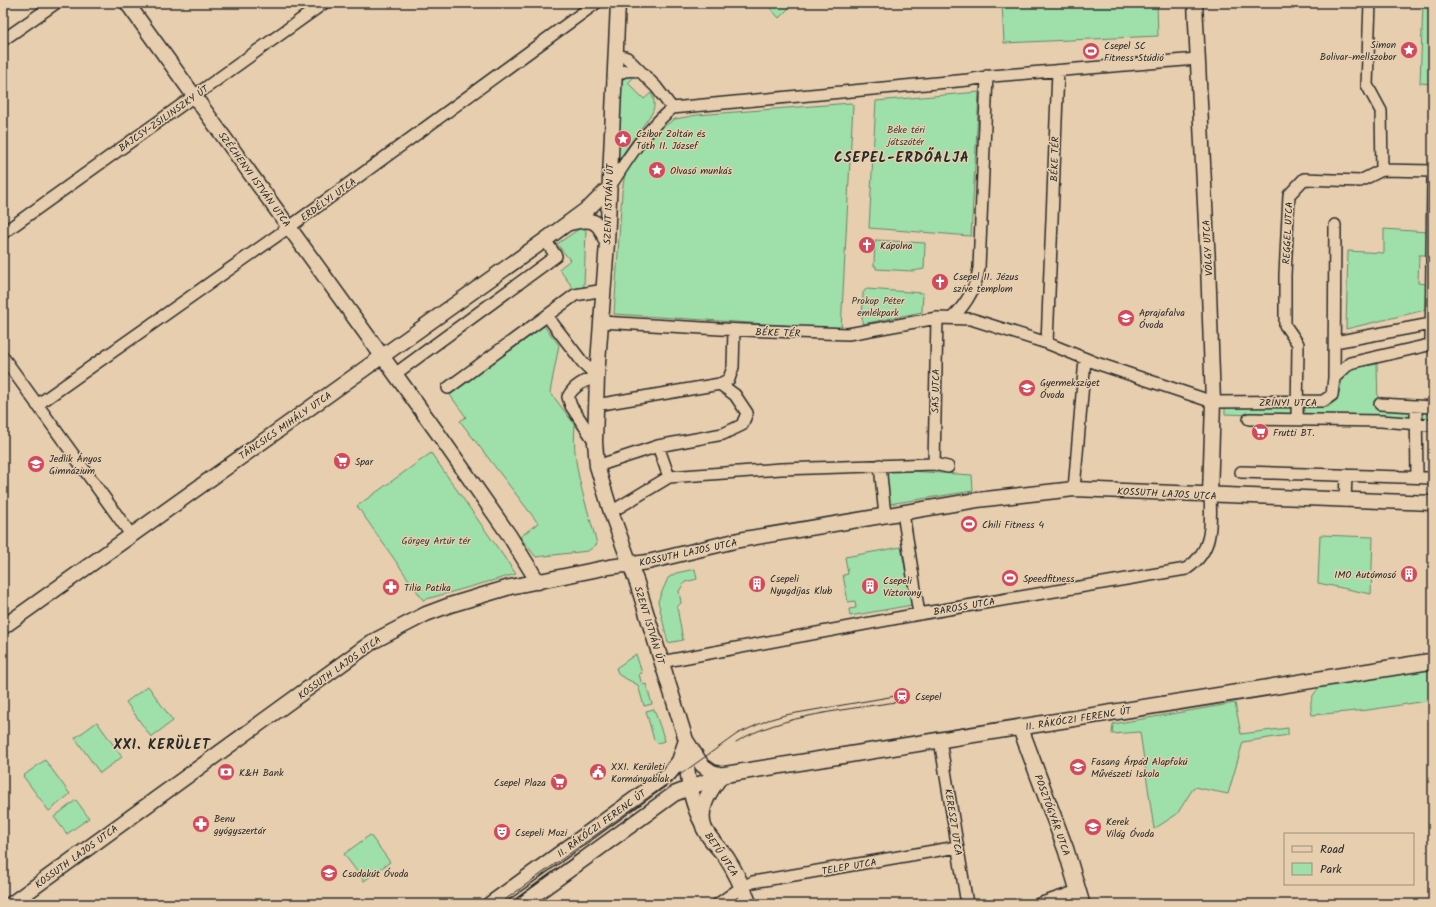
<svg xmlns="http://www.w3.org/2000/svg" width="1436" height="907" viewBox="0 0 1436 907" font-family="Kalam,sans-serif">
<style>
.green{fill:#9fdfa9;stroke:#65856a}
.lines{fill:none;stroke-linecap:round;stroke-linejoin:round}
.minor-casing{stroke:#2b2b2b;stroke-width:14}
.tertiary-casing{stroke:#2b2b2b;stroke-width:17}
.secondary-casing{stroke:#2b2b2b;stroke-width:18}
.minor{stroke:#e6ceae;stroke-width:11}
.tertiary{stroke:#e6ceae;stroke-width:14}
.secondary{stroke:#e6ceae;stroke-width:15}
.tram{stroke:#2b2b2b;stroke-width:1}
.labels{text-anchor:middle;stroke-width:3;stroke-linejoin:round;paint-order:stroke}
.poi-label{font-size:10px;fill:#2b2b2b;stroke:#e6ceae;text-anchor:start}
.street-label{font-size:10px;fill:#2b2b2b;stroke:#e6ceae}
.park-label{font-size:10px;fill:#373d38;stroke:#e6ceae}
.district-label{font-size:14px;font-weight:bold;letter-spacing:1px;fill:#2b2b2b;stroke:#e6ceae}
</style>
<rect width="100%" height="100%" fill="#e6ceae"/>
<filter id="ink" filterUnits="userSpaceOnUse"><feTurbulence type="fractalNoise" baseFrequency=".025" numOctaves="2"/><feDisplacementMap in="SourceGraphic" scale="8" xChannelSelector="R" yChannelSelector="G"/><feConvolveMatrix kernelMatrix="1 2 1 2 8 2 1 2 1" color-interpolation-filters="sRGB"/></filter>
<g filter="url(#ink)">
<path class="green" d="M 737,3 L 794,3 L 779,18 L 769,7 L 752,7 Z
M 1002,3 L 1157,3 L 1158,36 L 1004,43 Z
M 1423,3 L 1433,3 L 1433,84 L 1420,83 Z
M 632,74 L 634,77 L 628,83 L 644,99 L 651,93 C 655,100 655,106 652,113 L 615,165 L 618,77 Z
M 979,92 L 971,236 L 869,228 L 876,101 Z
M 851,103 L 853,105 L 841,329 L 614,314 L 622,192 L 625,173 L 655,132 L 675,119 L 697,115 Z
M 582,227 L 586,230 L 584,286 L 576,292 L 559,269 L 570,260 L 557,244 Z
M 1384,229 L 1427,232 L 1426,255 L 1419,255 L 1418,283 L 1426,284 L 1425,310 L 1346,329 L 1348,251 L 1384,253 Z
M 875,240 L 925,243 L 924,269 L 913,271 L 876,269 L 876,266 L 874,266 Z
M 866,289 L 923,293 L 922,312 L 862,324 L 863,293 Z
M 544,326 L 559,345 L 550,392 L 575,425 C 571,466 587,505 597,544 L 588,551 L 536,557 L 520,537 L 538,523 L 460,421 L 466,417 L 450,395 Z
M 1377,364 L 1378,409 L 1433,411 L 1433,421 L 1225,414 L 1225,406 L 1328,407 L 1337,400 L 1343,377 L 1352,368 Z
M 431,453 L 516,574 L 423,600 L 357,506 Z
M 895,470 L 972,475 L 973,491 L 889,504 L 886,477 L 890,471 Z
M 1320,535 L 1373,537 L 1371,594 L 1318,583 Z
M 901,547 L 912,605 L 850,616 L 849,609 L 856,608 L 855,601 L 848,602 L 843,575 L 848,574 L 845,557 Z
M 695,569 L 697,579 L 685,582 L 679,591 L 681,603 L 677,607 L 683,640 L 668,643 L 658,601 L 668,578 L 676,573 Z
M 636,654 L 642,673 L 639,674 L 642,685 L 646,684 L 652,704 L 644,706 L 638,685 L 619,675 L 616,668 Z
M 1433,669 L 1433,700 L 1368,710 L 1312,715 C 1309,702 1311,694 1322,686 Z
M 148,686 L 173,721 L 151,737 L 126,702 Z
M 1235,703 L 1241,734 L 1288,728 L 1288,735 L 1243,742 L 1228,794 L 1194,787 L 1177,814 L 1154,829 L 1140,732 L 1112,734 L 1113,724 Z
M 654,709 L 665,741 L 657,743 L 654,740 L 646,711 Z
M 97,722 L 122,757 L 100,773 L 75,738 Z
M 45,760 L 70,794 L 49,811 L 23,776 Z
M 76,800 L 89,818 L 67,834 L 54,817 Z
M 370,835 L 390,862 L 364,881 L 344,854 Z"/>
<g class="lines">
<g class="minor-casing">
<path id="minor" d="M 1370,3 L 1367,85 L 1381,111 L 1382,170
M 3,40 L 56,3
M 615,54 L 627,58 L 656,87 L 672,108
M 613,80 C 621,69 628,70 640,71
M 672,108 L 968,80 L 992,76 L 1197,59
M 1382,170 L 1433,171
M 609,188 C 630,155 643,134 672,108
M 3,233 L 324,3
M 547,316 L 583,363 L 597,376 C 585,381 574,385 568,397 L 571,406 L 595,442
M 953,317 C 967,303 976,288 979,268 L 987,76
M 601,322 L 720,329 L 848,334 L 937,318 L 971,319 L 1047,343 L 1096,363 L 1213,402 L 1323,401 L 1332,395 L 1334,378 L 1350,363 L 1433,344
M 1335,342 L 1431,324
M 1047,343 L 1058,71
M 1431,345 L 1433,176
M 3,357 L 132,536
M 395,374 L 556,256 L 545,240
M 1334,378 L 1335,225
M 448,388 L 575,295 L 604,290
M 1380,404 L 1433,407
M 37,405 L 295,223 L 596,3
M 596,405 L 720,384 L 729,379 L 733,367 L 734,330
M 1416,406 L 1417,477
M 1249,419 L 1381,421 L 1433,425
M 1297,419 L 1298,344 L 1285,325 L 1285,275 L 1289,195 L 1304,179 L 1360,181 L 1382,170
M 658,446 L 669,477 L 781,469 L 934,464 L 948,467
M 934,464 L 937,318
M 880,465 L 885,516
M 597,466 L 658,446 L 723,434 L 742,425 L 747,413 L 735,395 L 720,384
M 1241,472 L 1433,478
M 1074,489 L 1085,359
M 1345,501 L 1346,475
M 611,512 L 669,477
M 903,513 L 919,614
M 661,662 L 919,614 L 1186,569 C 1214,551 1211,524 1210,494
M 940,740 L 967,904
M 718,904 L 742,887 L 753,882 L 957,847
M 1039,904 L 1078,891"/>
</g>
<g class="tertiary-casing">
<path id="tertiary" d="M 127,3 L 437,432 L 509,535 L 538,582
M 618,3 L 607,243 L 597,376 L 595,442 L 597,466 L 611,512 L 637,583 L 686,740 L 702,765 L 712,772 L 722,775
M 1195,3 L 1208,264 L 1213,402 L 1210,494
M 570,223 C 591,218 599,219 606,241
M 3,627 L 545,240 L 591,206 L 609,188
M 686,748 C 687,776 690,803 704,827
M 11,904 L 372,642 L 426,614 L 450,605 L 510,587 L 609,567 L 648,562 L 739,540 L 977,500 L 1074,489 L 1433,503
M 490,904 L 669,774 L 679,761 L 686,740
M 522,904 L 674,794 L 722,775"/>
</g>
<g class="secondary-casing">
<path id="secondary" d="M 1020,727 L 1066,850 L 1082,904
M 749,904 C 743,888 736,872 726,857 C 719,848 709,839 704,828 C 697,809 711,788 722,775 L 1433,661"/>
</g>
<use href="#minor" class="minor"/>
<use href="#tertiary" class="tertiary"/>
<use href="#secondary" class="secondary"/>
<path class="tram" d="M 736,742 C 780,715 851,709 903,701
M 499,904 L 737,734 L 768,720 L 785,715 L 901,695
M 510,904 L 581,852"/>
</g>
</g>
<defs>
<g id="sight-disc" transform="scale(0.9)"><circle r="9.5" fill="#d1495b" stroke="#e6ceae"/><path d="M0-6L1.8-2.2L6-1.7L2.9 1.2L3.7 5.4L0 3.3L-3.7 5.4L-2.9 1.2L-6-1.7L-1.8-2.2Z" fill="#fff"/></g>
<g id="stadium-disc" transform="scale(0.9)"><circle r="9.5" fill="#d1495b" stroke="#e6ceae"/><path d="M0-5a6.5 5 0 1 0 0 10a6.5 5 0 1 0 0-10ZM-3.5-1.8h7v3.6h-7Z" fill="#fff"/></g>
<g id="church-disc" transform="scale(0.9)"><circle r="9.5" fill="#d1495b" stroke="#e6ceae"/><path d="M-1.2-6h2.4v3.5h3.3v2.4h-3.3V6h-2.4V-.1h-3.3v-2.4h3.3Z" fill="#fff"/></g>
<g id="school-disc" transform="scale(0.9)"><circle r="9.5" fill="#d1495b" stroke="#e6ceae"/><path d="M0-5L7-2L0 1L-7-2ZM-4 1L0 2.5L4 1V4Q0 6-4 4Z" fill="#fff"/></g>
<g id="supermarket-disc" transform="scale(0.9)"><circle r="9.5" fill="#d1495b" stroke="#e6ceae"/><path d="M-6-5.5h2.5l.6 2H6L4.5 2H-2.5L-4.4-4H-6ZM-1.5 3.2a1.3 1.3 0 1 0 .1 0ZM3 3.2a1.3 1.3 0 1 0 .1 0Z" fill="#fff"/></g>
<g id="building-disc" transform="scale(0.9)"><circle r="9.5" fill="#d1495b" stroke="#e6ceae"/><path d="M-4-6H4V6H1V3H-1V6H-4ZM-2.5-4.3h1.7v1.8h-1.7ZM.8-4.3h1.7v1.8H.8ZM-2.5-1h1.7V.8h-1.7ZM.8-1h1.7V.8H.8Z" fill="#fff"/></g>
<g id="pharmacy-disc" transform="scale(0.9)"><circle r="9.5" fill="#d1495b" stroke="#e6ceae"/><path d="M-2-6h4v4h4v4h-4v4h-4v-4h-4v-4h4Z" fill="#fff"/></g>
<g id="station-disc" transform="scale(0.9)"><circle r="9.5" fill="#d1495b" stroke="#e6ceae"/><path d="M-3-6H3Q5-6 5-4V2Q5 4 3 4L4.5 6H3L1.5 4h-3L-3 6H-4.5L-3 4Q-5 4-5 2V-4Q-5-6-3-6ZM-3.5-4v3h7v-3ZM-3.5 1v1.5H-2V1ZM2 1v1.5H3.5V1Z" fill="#fff"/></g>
<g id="bank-disc" transform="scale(0.9)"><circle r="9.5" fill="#d1495b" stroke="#e6ceae"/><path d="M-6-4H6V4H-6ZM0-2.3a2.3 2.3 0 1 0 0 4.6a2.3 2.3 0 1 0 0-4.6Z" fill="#fff"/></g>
<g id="civic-disc" transform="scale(0.9)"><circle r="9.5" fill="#d1495b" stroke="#e6ceae"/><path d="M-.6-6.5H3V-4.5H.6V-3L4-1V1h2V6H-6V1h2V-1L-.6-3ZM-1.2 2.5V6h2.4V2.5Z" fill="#fff"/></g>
<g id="theatre-disc" transform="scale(0.9)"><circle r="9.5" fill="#d1495b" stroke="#e6ceae"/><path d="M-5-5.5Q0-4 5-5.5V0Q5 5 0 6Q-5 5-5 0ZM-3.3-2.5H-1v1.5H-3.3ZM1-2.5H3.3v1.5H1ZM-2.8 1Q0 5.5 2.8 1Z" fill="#fff"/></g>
</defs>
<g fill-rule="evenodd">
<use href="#sight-disc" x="1409" y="50"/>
<use href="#stadium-disc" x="1091" y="51"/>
<use href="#sight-disc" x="623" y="139"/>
<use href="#sight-disc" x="657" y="170"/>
<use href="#church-disc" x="867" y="245"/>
<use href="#church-disc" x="940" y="282"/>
<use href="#school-disc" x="1126" y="318"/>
<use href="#school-disc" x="1027" y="388"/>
<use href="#supermarket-disc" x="1260" y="432"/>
<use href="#supermarket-disc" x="342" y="461"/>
<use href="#school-disc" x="36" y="464"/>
<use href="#stadium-disc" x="969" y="524"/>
<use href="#building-disc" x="1409" y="574"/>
<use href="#stadium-disc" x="1010" y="578"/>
<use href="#building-disc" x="757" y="584"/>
<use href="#building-disc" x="870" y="586"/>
<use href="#pharmacy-disc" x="391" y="587"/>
<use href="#station-disc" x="902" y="696"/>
<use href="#school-disc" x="1078" y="767"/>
<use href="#bank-disc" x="226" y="772"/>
<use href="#civic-disc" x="598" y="772"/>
<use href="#supermarket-disc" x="559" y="782"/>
<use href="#pharmacy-disc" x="201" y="824"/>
<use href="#school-disc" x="1093" y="827"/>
<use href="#theatre-disc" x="502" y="832"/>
<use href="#school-disc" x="329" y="873"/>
</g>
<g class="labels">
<g class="poi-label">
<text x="1396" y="48" text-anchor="end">Simon<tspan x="1396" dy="12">Bolivar-mellszobor</tspan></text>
<text x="1104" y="49">Csepel SC<tspan x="1104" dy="12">Fitness Stúdió</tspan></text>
<text x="636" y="137">Czibor Zoltán és<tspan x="636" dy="12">Tóth II. József</tspan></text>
<text x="670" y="174">Olvasó munkás</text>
<text x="880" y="249">Kápolna</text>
<text x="953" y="280">Csepel II. Jézus<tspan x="953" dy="12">szíve templom</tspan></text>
<text x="1139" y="316">Aprajafalva<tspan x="1139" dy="12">Óvoda</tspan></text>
<text x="1040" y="386">Gyermeksziget<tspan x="1040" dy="12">Óvoda</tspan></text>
<text x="1273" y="436">Frutti BT.</text>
<text x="49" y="462">Jedlik Ányos<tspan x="49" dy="12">Gimnázium</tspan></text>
<text x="355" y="465">Spar</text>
<text x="982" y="528">Chili Fitness 4</text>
<text x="1396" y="578" text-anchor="end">IMO Autómosó</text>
<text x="770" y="582">Csepeli<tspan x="770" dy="12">Nyugdíjas Klub</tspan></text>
<text x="1023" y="582">Speedfitness</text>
<text x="883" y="584">Csepeli<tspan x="883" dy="12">Víztorony</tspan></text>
<text x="404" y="591">Tilia Patika</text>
<text x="915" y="700">Csepel</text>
<text x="1091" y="765">Fasang Árpád Alapfokú<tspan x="1091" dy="12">Művészeti Iskola</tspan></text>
<text x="611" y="770">XXI. Kerületi<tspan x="611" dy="12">Kormányablak</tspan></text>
<text x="239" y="776">K&amp;H Bank</text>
<text x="546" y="786" text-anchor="end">Csepel Plaza</text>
<text x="214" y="822">Benu<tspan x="214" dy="12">gyógyszertár</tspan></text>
<text x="1106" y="825">Kerek<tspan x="1106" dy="12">Világ Óvoda</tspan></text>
<text x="515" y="836">Csepeli Mozi</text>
<text x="342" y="877">Csodakút Óvoda</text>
</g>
<g class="street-label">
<text transform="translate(163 118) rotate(-35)" y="4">BAJCSY-ZSILINSZKY ÚT</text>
<text transform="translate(1054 159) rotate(-88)" y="4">BÉKE TÉR</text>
<text transform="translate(255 179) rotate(54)" y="4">SZÉCHENYI ISTVÁN UTCA</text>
<text transform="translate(328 199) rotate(-36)" y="4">ERDÉLYI UTCA</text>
<text transform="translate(608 204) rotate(-88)" y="4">SZENT ISTVÁN ÚT</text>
<text transform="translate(1287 233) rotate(-87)" y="4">REGGEL UTCA</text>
<text transform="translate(1207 248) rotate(-93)" y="4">VÖLGY UTCA</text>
<text transform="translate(778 332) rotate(2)" y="4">BÉKE TÉR</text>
<text transform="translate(935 391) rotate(-89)" y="4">SAS UTCA</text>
<text x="1288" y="406">ZRÍNYI UTCA</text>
<text transform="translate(285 425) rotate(-35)" y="4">TÁNCSICS MIHÁLY UTCA</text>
<text transform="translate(1167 493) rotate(3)" y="4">KOSSUTH LAJOS UTCA</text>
<text transform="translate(688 552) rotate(-12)" y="4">KOSSUTH LAJOS UTCA</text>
<text transform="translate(964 606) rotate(-10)" y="4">BAROSS UTCA</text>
<text transform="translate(650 625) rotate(73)" y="4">SZENT ISTVÁN ÚT</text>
<text transform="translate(339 667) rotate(-36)" y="4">KOSSUTH LAJOS UTCA</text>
<text transform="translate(1078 718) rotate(-9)" y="4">II. RÁKÓCZI FERENC ÚT</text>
<text transform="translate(1053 815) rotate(70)" y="4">POSZTÓGYÁR UTCA</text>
<text transform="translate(954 822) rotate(81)" y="4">KERESZT UTCA</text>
<text transform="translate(601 823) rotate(-36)" y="4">II. RÁKÓCZI FERENC ÚT</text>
<text transform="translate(722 854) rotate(56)" y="4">BETŰ UTCA</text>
<text transform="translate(76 856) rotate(-36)" y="4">KOSSUTH LAJOS UTCA</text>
<text transform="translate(849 866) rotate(-10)" y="4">TELEP UTCA</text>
</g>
<g class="park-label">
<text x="906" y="133">Béke téri<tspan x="906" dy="12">játszótér</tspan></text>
<text x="878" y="304">Prokop Péter<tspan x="878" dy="12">emlékpark</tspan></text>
<text x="436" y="544">Görgey Artúr tér</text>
</g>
<g class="district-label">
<text x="902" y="162">CSEPEL-ERDŐALJA</text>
<text x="162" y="749">XXI. KERÜLET</text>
</g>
</g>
<rect width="1436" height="907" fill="none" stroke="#e6ceae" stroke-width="16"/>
<rect x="8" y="8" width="1420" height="891" fill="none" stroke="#2b2b2b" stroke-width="1.5" filter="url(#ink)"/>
<rect x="1284" y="833" width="130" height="52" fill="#e6ceae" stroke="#9b8d7a"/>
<rect x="1292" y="846" width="20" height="6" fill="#e6ceae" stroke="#9b8d7a"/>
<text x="1320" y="853" font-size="12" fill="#2b2b2b">Road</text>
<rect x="1292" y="863" width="20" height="12" fill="#9fdfa9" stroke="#9b8d7a"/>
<text x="1320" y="873" font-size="12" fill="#2b2b2b">Park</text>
</svg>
